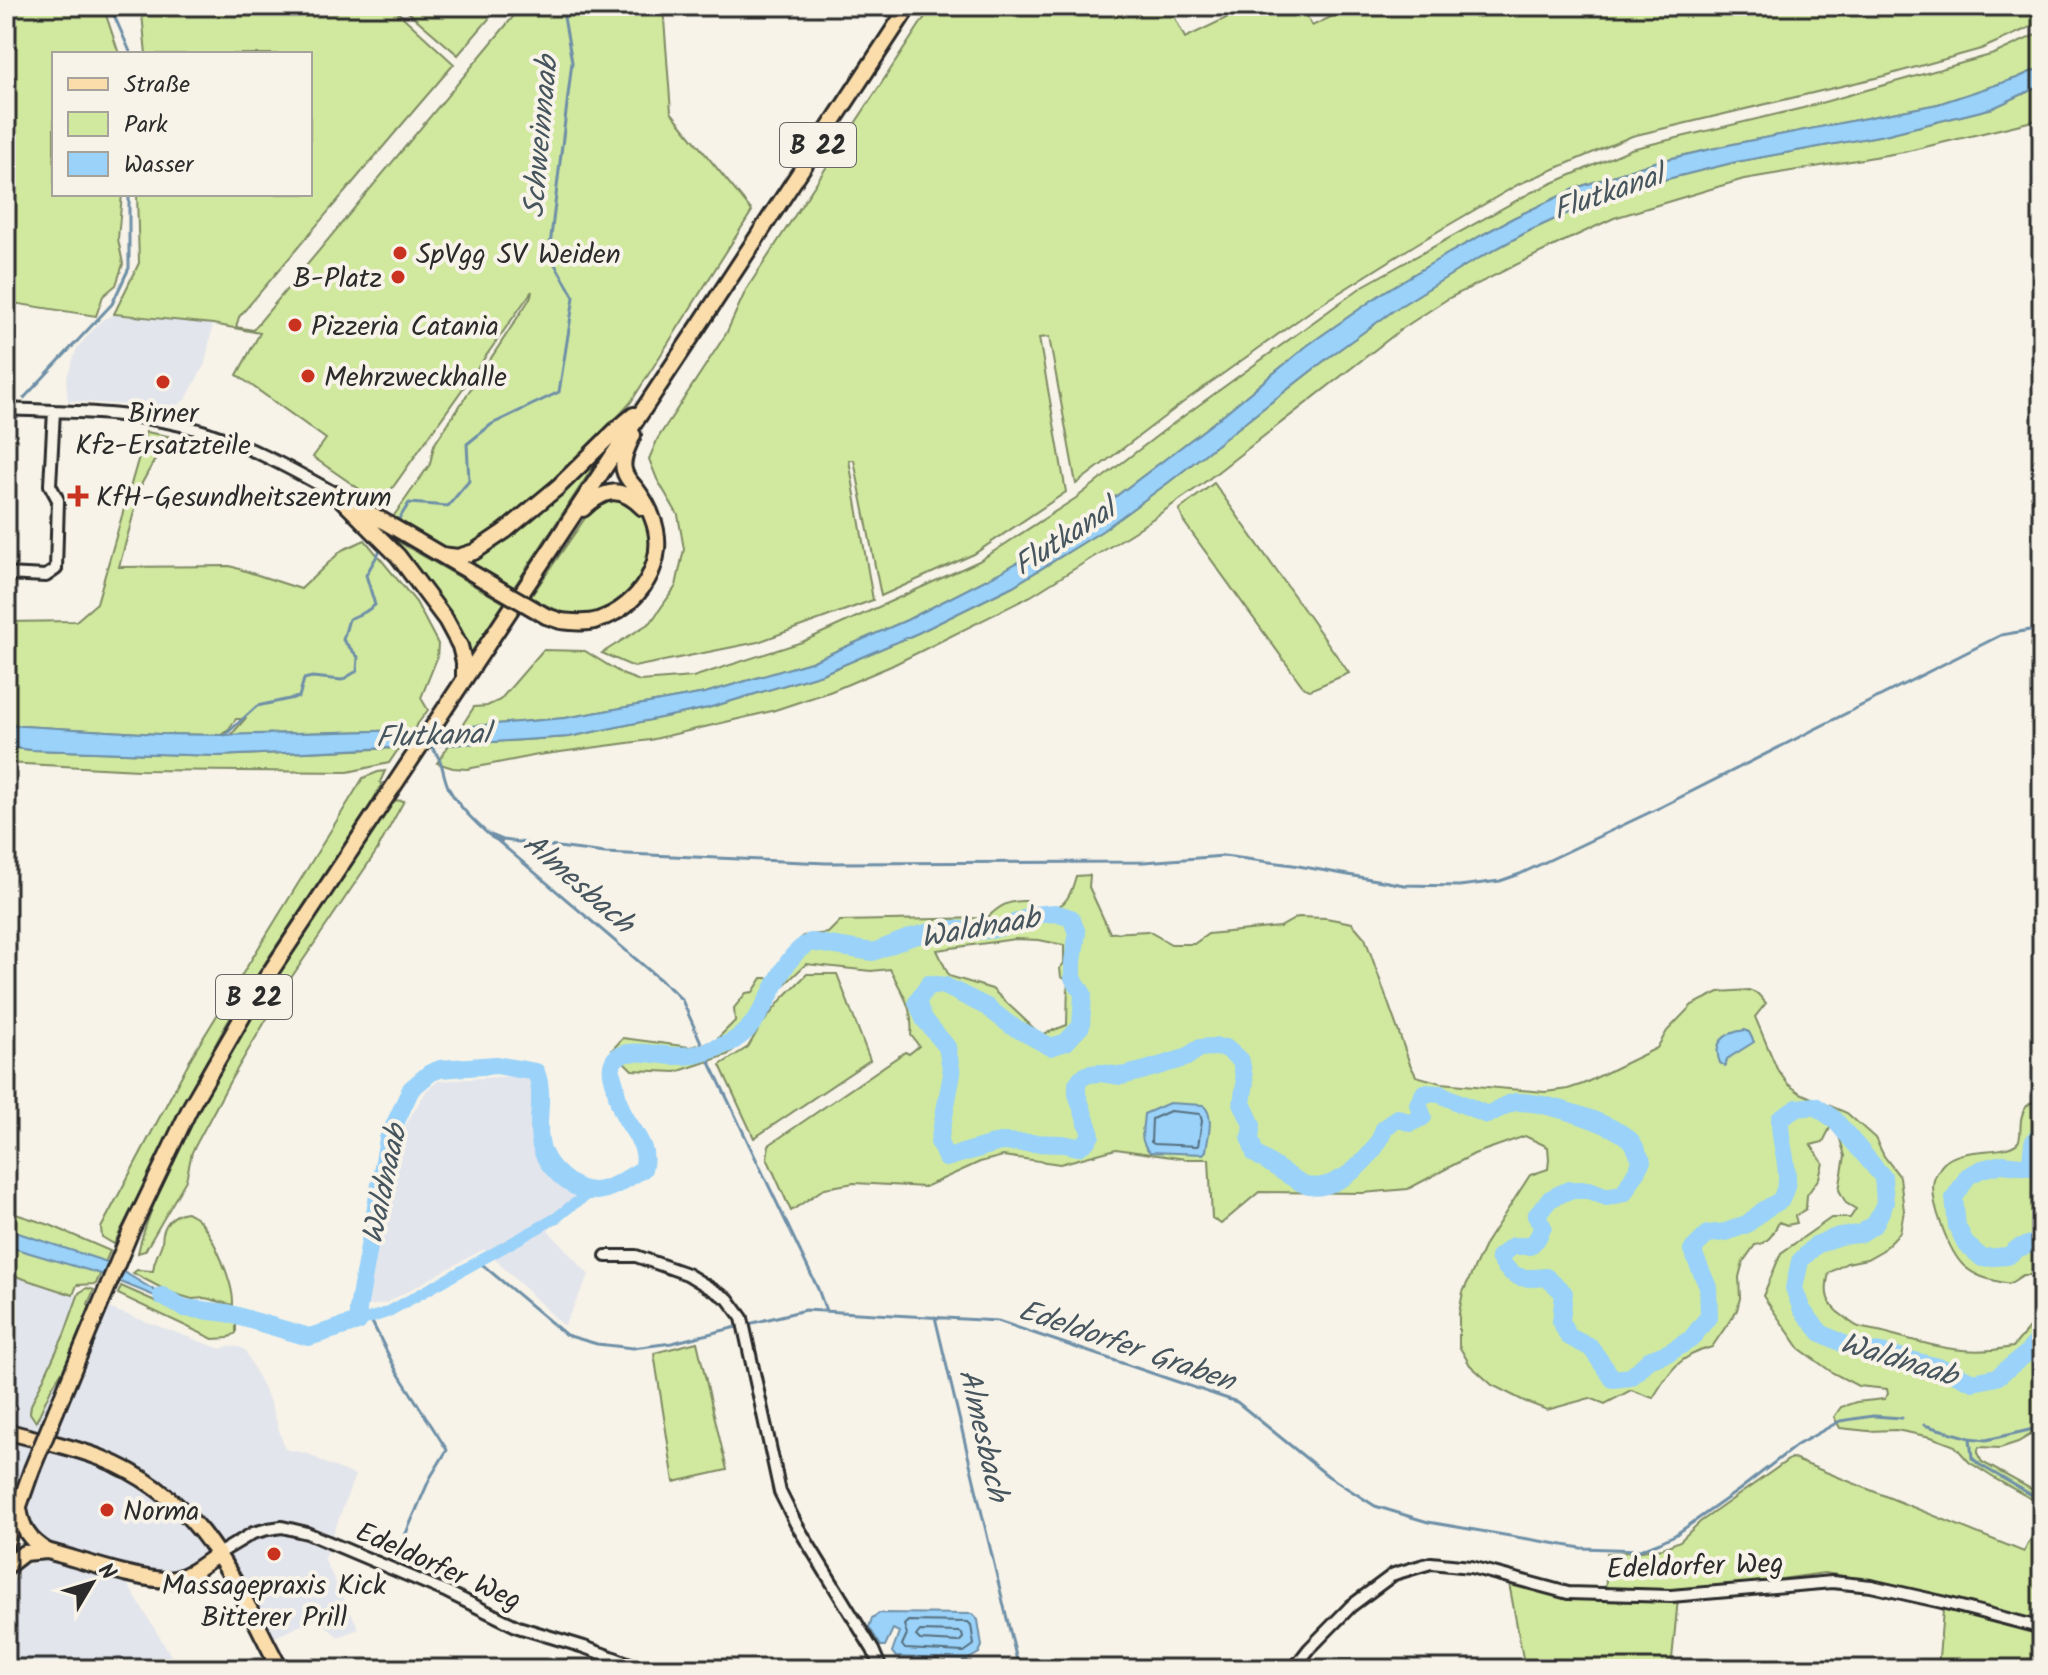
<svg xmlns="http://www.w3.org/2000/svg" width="2048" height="1675" viewBox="0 0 2048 1675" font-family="Kalam,sans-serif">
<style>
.built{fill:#e3e5ec}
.green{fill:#d1e99e;stroke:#7e8a64;stroke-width:2;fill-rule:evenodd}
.water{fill:#9ad2f9;stroke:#6e8fa7;stroke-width:2}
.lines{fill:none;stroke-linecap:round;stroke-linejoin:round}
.shore{stroke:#576e7d;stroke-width:2}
.stream{stroke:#6e8fa7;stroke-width:3}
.canal{stroke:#9ad2f9;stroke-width:11}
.river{stroke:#9ad2f9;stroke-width:18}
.minor-casing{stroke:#2b2b2b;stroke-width:16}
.major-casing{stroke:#2b2b2b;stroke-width:20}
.minor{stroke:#f7f3e8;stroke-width:10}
.major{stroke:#fbddab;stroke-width:14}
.major-bridge-casing{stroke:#2b2b2b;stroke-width:20;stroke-linecap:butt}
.major-bridge{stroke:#fbddab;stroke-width:14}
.poi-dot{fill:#c8321e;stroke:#f7f3e8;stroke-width:3}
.labels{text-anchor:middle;stroke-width:8;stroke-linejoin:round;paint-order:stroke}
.shield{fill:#f7f3e8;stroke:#686764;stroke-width:2}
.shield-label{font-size:26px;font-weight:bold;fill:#2b2b2b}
.poi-label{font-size:28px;fill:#2b2b2b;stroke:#f7f3e8;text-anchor:start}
.street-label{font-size:28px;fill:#2b2b2b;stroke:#f7f3e8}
.water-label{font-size:30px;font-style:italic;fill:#47555e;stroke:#f7f3e8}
</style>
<rect width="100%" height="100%" fill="#f7f3e8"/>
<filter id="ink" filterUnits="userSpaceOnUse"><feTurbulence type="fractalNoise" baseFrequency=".0125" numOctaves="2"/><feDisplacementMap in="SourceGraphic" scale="16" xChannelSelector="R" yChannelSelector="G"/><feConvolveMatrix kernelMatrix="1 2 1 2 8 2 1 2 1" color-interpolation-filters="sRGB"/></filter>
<g filter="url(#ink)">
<path class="built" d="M 114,314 L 213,324 L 205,364 L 186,399 L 173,408 L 68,401 L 66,380 L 77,348 L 102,320 Z
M 528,1075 L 532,1080 L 534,1145 L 543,1167 L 564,1190 L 586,1199 L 548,1230 L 589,1275 L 564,1326 L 484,1249 L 386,1303 L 363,1307 L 401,1132 L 427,1090 L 438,1081 Z
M 6,1273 L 73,1295 L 221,1349 L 228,1346 L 239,1347 L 245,1350 L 271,1404 L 285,1449 L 309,1454 L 327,1464 L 355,1475 L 324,1559 L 359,1629 L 338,1637 L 317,1618 L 273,1638 L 223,1549 L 178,1576 L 152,1576 L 6,1534 Z
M 46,1560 L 125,1580 L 179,1669 L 6,1669 L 6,1600 L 20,1566 Z"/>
<path class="green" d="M 6,6 L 103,6 L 119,54 L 54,54 L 54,194 L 122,194 L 118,239 L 123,264 L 116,285 L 103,296 L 96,316 L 6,302 Z
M 140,6 L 391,6 L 454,64 C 381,148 311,233 239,317 L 236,327 L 253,330 L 522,6 L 663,6 L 671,112 L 752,211 L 631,402 L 588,450 L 539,499 L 470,548 L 457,551 L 444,547 L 393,517 L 430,464 L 434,445 L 531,297 L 532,291 L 381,504 L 313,457 L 326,439 L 237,375 L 260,333 L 213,324 L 114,314 L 139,263 L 137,194 L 310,194 L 310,54 L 146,54 L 142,14 Z
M 401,6 L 499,6 L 499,7 L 458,55 Z
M 932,6 L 1169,6 L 1185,38 L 1251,6 L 1301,6 L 1312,26 L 1354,6 L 2042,6 L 2042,22 L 1981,49 L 1884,76 L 1632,136 L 1519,184 L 1418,243 L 1315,308 L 1189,398 L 1076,484 L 1049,337 L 1039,338 L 1066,492 L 974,554 L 881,596 L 854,460 L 849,460 L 873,600 L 758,642 L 634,667 L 602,653 L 651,622 L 676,586 L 684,549 L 678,515 L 657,479 L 649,459 L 658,438 L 726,334 L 746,290 Z
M 2042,32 L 2042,67 L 2017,78 L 1938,104 L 1733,144 L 1655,162 L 1579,187 L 1513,218 L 1449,253 L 1384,292 L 1308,345 L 1213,423 L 1074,528 L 1003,571 L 907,620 L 811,662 L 705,693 L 565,718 L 461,727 L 474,707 L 487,706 L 500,700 L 543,650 L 585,651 L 624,675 L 640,681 L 693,677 L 802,642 L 979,561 L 1076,498 L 1170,426 L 1363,286 L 1532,192 L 1631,149 L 1803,108 L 1888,84 L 1994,54 Z
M 2042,85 L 2042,117 L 2037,120 L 1904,152 L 1744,179 L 1614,218 L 1558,244 L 1449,298 L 1403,328 L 1201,485 L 1135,531 L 1031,596 L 891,666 L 832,691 L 772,711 L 650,740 L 538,755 L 467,769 L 453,768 L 437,763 L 449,745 L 569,737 L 708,708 L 822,674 L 918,633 L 1013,586 L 1102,531 L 1169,482 L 1329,357 L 1397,308 L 1468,264 L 1529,231 L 1592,202 L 1663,180 L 1736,162 L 1884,135 L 1993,108 Z
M 146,432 L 168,436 L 142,483 L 119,567 L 230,566 L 301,589 L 342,550 L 365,540 L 416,602 L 438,644 L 437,658 L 421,698 L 428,710 L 413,730 L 231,735 L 245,719 L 236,719 L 228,730 L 221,735 L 159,734 L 6,725 L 6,622 L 76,621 L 97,603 Z
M 605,449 L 514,587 L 475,565 L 474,561 L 475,560 L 538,513 Z
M 1214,483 L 1349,673 L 1310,690 L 1304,688 L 1184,522 L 1179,510 Z
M 616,498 C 682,518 641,613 584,615 C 565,616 547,605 530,598 L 590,511 L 603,502 Z
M 385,534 L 504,603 L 473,651 L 468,652 Z
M 6,747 L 32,750 L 217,756 L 399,748 L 389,763 L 348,772 L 139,770 L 6,763 Z
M 385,771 L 380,782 L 382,784 L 369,807 L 267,960 L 226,1025 L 194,1084 L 114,1244 L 102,1237 L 101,1228 L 192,1056 L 363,778 L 378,772 Z
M 391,800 L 404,801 L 376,852 L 291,978 L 230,1081 L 192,1152 L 186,1180 L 145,1251 L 138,1253 C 146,1216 165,1180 181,1145 C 239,1023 317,912 391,800 Z
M 1090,875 L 1089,887 L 1110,933 L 1148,931 L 1171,944 L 1194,944 L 1208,934 L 1280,927 L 1298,917 L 1326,918 L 1352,923 L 1365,938 L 1410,1064 L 1416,1076 L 1441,1083 L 1545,1092 L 1568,1089 L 1583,1084 L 1657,1048 L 1667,1031 L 1692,1005 L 1719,992 L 1749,990 L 1758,994 L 1766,1003 L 1755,1017 L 1777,1069 L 1788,1084 L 1800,1093 L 1847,1113 L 1875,1138 L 1884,1156 L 1900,1177 L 1904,1211 L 1900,1232 L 1883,1250 L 1867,1259 L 1847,1263 L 1829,1273 C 1824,1292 1826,1305 1843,1316 C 1848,1320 1853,1325 1859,1327 C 1866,1329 1875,1330 1883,1332 C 1930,1345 1963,1357 2013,1347 L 2035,1321 L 2042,1308 L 2042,1428 L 2018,1442 L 2000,1448 L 1979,1447 L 1977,1453 L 1982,1462 L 2042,1495 L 2042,1507 L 2039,1503 L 1997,1480 L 1969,1462 L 1955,1446 L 1931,1437 L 1896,1430 L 1868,1431 L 1840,1428 L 1834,1417 L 1841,1407 L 1856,1402 L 1884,1399 L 1888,1394 L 1887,1389 L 1858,1386 L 1833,1373 L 1800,1349 L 1763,1296 L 1781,1253 L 1831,1218 L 1850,1218 L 1856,1209 L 1846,1203 L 1839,1190 L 1845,1156 L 1839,1136 L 1831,1126 L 1823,1142 L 1811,1145 L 1823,1163 L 1819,1178 L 1807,1195 L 1806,1209 L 1795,1216 L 1797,1223 L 1787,1225 L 1779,1222 C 1774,1233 1768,1244 1755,1245 L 1743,1262 L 1739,1277 L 1740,1298 L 1737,1310 L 1712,1347 C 1679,1356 1670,1370 1653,1398 L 1631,1390 L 1605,1404 L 1590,1398 L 1547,1410 L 1524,1401 L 1492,1385 L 1470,1365 L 1459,1346 L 1459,1313 L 1463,1292 L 1486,1243 L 1530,1175 L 1548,1169 L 1549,1159 L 1548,1147 L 1525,1136 L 1474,1154 L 1408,1189 L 1363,1193 L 1259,1192 L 1221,1224 L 1212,1218 L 1209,1159 L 1185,1159 L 1116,1149 L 1060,1164 L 1003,1156 L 980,1162 L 925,1187 L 854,1183 L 825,1188 L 791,1211 L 767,1158 L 769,1145 L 905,1052 L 909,1054 L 919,1046 L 911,1035 C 914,1008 902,993 890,969 L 871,971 L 806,964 L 782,987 L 764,1022 L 782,999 L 807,974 L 837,974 L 870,1060 L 754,1138 L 720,1065 L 748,1047 L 758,1030 L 727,1055 L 676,1072 L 632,1070 L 612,1050 L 623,1038 L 690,1047 L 715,1041 L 735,1021 L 734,1008 L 746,993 L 753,992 L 762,978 L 771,978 L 803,936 L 828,933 L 840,921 L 987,918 C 999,906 1009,900 1026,901 L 1032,910 L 1030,913 C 1062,906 1067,909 1076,876 ZM 1015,939 L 1039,940 L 1064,945 L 1064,963 L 1060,968 L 1061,977 L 1068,980 L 1067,1025 L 1041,1035 L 992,989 L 949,976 L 937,950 Z
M 2042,1097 L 2042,1275 L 2023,1275 L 2009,1284 C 1992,1280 1977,1278 1964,1266 C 1949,1252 1929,1200 1934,1180 C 1935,1176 1940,1167 1943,1164 C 1961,1145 2006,1156 2018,1142 C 2023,1136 2017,1118 2026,1107 C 2029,1103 2038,1100 2042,1097 Z
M 6,1211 L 50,1225 L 110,1251 L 96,1284 L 77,1285 L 73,1295 L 6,1273 Z
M 187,1212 C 190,1214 195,1216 198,1219 C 213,1235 234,1283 233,1305 L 205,1298 L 192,1299 L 169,1292 L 133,1273 L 137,1270 L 153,1271 C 154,1259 157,1257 161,1246 C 163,1242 162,1237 163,1233 C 166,1221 176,1213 187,1212 Z
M 121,1286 L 189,1316 L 205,1316 L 236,1321 L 236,1333 L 228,1338 L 213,1339 L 118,1294 Z
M 87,1288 L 94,1290 L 88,1304 L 90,1307 L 63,1370 L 51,1389 L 36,1422 L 30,1413 L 31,1405 L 64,1335 L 79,1293 Z
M 697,1342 L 727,1470 L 674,1482 L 654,1353 Z
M 1791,1458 L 2024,1552 L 2042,1517 L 2042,1669 L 1938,1669 L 1944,1599 L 1870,1580 L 1824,1573 L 1745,1584 L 1679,1589 L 1671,1669 L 1525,1669 L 1509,1583 L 1569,1599 L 1605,1600 L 1607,1553 L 1634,1552 L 1663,1548 L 1680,1541 L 1700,1522 Z"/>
<path class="water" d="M 2042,67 L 2042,85 L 1993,108 L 1884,135 L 1736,162 L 1663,180 L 1592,202 L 1529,231 L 1468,264 L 1397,308 L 1329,357 L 1169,482 L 1102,531 L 1013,586 L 918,633 L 822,674 L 708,708 L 569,737 L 431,746 L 217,756 L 32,750 L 6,747 L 6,725 L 159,734 L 221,735 L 413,730 L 461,727 L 565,718 L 705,693 L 811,662 L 907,620 L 1003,571 L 1074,528 L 1213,423 L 1308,345 L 1384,292 L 1449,253 L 1513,218 L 1579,187 L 1655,162 L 1733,144 L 1938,104 L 2017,78 Z
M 1745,1030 L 1749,1032 L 1754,1042 L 1727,1059 L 1725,1066 L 1720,1063 C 1712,1042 1724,1033 1745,1030 Z
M 1169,1103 L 1203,1105 C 1215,1116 1208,1136 1206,1151 L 1203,1154 L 1150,1152 C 1138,1141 1143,1129 1144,1114 Z
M 6,1229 L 107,1262 L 184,1308 L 101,1274 L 6,1246 Z
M 879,1613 L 972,1614 L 978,1620 L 982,1646 L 979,1653 L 967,1660 L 896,1657 L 892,1652 L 899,1632 L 893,1629 L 885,1646 L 881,1646 L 869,1627 L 872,1618 Z"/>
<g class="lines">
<path class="shore" d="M 1170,1111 L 1200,1114 L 1202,1121 L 1198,1146 L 1154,1144 L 1151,1142 L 1152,1119 Z
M 908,1621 L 968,1622 L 971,1625 L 974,1645 L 964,1652 L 905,1649 L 902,1645 L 907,1634 L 904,1625 Z
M 920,1631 L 959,1632 L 962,1634 L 963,1638 L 959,1642 L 920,1640 L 916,1636 Z"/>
<path class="stream" d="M 110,6 L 131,54
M 24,398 L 112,304 L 129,268 L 129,194
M 396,524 L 409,503 L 448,506 L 469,481 L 467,444 L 492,424 L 559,392 L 574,297 L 549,254 L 572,62 L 562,6
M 225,735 L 257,706 L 299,697 L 304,679 L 312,677 L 342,680 L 357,671 L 358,657 L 343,640 L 349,619 L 365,612 L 375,605 L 366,575 L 382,547
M 431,746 C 445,763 441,772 449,789 C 459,807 474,821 489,835
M 488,834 L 503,840 L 491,837 L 500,842 L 503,840 L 605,853 L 826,863 L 1144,862 L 1224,856 L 1293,865 L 1404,885 L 1459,886 L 1500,881 L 1520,874 L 1661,807 L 2001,635 L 2042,628
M 498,841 L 672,990 L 682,1000 L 704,1049
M 705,1052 L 818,1289 L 826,1311
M 478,1261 L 566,1335 L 597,1344 L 633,1348 L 672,1343 L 805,1310 L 998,1321 L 1237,1402 L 1328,1476 L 1375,1506 L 1428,1522 L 1581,1548 L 1640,1550 L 1660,1542 L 1675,1535 L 1739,1490 L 1797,1445 L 1840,1421 L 1873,1416 L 1902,1418
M 935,1317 L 1019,1669
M 370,1318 L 396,1370 L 447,1450 L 430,1478 L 394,1561
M 1924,1425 L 1970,1438 L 1986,1440 L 2038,1428 L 2042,1426
M 1970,1438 L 1972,1458 L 1980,1465 L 2042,1501"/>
<path class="canal" d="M 358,1322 L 388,1312 L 556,1218 L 571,1206 L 593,1191"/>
<path class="river" d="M 2042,1131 L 2033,1143 L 2030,1167 L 2002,1164 L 1982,1169 L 1968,1176 L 1954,1198 L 1957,1226 L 1966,1244 L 1982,1258 L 2008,1256 L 2018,1248 L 2042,1241
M 162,1296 L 184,1308 L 227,1313 L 309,1337 L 358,1322 L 358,1309 L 388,1139 L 411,1089 L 430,1073 L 440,1069 L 496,1065 L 536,1072 C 545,1095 536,1117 540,1141 C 543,1165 572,1193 597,1191 C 613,1189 629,1177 643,1169 C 651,1144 628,1129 621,1108 C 618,1101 616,1092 615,1084 C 613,1079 611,1071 612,1066 C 616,1043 659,1056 674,1056 C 681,1056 691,1056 698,1054 C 708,1052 718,1047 727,1044 C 772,1024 773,959 811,942 L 873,952 L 911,937 L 930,932 L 954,929 L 969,931 L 990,930 L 1010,925 L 1033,915 L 1055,913 L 1071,918 L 1077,933 L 1073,962 L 1073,978 L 1083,994 L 1081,1026 L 1066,1042 L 1051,1047 L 1010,1025 L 987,1007 L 945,986 L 929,984 L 917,1002 L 924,1019 L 947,1047 L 952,1074 L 939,1142 L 946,1158 L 1000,1142 L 1063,1144 L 1078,1147 L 1086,1142 L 1091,1135 L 1077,1094 L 1077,1084 L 1081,1078 L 1089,1074 L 1100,1073 L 1121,1076 L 1142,1071 L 1185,1058 L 1200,1048 L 1212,1047 L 1226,1048 L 1241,1061 L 1245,1083 L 1242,1103 L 1252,1125 L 1250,1138 L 1255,1154 C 1268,1161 1297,1183 1309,1186 C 1338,1192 1378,1154 1384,1128 L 1398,1118 L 1410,1123 L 1423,1117 L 1418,1104 L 1424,1093 L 1440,1094 L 1487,1115 C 1496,1111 1507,1103 1516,1102 C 1542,1101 1610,1122 1629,1139 C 1635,1144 1638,1155 1642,1161 L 1624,1193 L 1607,1197 L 1589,1190 L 1569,1190 L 1550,1199 L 1536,1216 L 1543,1227 L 1537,1239 L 1530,1246 L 1513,1246 L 1499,1257 C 1511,1279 1522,1280 1546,1277 L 1564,1293 L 1561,1321 L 1568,1336 L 1591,1348 L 1613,1379 L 1631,1377 L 1649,1360 L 1670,1352 L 1691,1339 L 1709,1316 L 1708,1287 L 1692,1250 L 1708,1234 L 1726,1232 L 1747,1224 L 1764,1210 L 1781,1200 C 1783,1194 1787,1187 1787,1180 C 1788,1160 1779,1140 1780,1119 L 1797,1108 L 1815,1106 L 1834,1119 L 1883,1177 L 1885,1203 L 1875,1224 L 1860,1234 L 1839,1236 L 1816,1245 L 1800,1261 L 1794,1288 L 1802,1310 L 1821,1333 L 1850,1347 L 1892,1355 L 1945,1369 L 1973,1382 L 1997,1377 L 2026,1354 L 2042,1336"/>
<g class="minor-casing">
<path id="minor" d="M 6,409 C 65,412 127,411 185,426 C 239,440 288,467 336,494
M 6,574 L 46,576 L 56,569 L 58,500 L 50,485 L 54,411
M 606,1256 L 636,1256 L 687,1274 L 728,1299 L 742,1318 L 780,1492 L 796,1524 L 873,1650 L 881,1669
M 218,1554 L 253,1533 L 268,1529 L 282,1527 L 307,1533 L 447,1592 L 518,1627 L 584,1647 L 644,1669
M 1290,1669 L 1299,1662 L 1309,1649 L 1351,1606 L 1394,1574 L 1431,1563 L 1471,1567 L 1568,1593 L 1671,1596 L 1832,1582 L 1871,1586 L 1942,1602 L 2042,1628"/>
</g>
<g class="major-casing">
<path id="major" d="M 336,494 L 398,556 L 446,620 L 460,646 L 464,662 L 464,678
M 354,504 L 484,580
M 583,509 C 605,488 621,486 643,508
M 441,555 L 458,557 L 474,552 L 505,531 L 558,487 L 617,429 L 634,415
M 561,621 C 573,622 586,624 598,620 C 639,607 670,561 652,517 C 649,508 643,498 637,490 C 632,483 626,479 624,470 C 621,458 629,445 633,435
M 56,1411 L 130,1233 L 191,1106 L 255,995 L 702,321 L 909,6
M 6,1431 C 37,1440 71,1446 101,1458 C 203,1498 233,1579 280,1669
M 19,1508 C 22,1529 29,1540 47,1551 C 75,1558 150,1585 175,1579 C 191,1575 205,1563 218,1554
M 6,1543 L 32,1469
M 6,1567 L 24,1553 L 47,1551"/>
</g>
<use href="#minor" class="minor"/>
<use href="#major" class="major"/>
<g class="major-bridge-casing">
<path id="major-bridge" d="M 484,580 L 546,616 L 561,621
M 32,1469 L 56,1411"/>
</g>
<use href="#major-bridge" class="major-bridge"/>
</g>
</g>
<g class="poi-dot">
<circle cx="400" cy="253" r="8"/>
<circle cx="398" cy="277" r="8"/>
<circle cx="295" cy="325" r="8"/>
<circle cx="308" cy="376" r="8"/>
<circle cx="163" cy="382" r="8"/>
<path d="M74 484h8v8h8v8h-8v8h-8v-8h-8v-8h8z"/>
<circle cx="107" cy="1510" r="8"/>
<circle cx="274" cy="1554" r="8"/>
</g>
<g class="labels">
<g class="shield">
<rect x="780" y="123" width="76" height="44" rx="6"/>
<rect x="216" y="975" width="76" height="44" rx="6"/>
</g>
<g class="shield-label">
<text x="818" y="154">B 22</text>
<text x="254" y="1006">B 22</text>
</g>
<g class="poi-label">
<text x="416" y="263">SpVgg SV Weiden</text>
<text x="382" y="287" text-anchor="end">B-Platz</text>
<text x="311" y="335">Pizzeria Catania</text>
<text x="324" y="386">Mehrzweckhalle</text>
<text x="163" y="422" text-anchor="middle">Birner<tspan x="163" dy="32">Kfz-Ersatzteile</tspan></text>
<text x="96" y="506">KfH-Gesundheitszentrum</text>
<text x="123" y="1520">Norma</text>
<text x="274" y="1594" text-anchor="middle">Massagepraxis Kick<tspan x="274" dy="32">Bitterer Prill</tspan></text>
</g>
<g class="street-label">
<text transform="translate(439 1565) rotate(24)" y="10">Edeldorfer Weg</text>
<text transform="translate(1695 1565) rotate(-2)" y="10">Edeldorfer Weg</text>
</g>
<g class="water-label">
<text transform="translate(540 137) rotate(-85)" y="10">Schweinnaab</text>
<text transform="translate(1608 192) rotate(-19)" y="10">Flutkanal</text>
<text transform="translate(1064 537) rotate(-33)" y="10">Flutkanal</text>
<text transform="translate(433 735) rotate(-2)" y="10">Flutkanal</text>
<text transform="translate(579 883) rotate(41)" y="10">Almesbach</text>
<text transform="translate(980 927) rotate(-10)" y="10">Waldnaab</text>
<text transform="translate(384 1184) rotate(-78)" y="10">Waldnaab</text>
<text transform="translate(1127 1345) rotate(19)" y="10">Edeldorfer Graben</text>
<text transform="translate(1899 1359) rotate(17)" y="10">Waldnaab</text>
<text transform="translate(984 1435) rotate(77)" y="10">Almesbach</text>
</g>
</g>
<rect width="2048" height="1675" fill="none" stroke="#f7f3e8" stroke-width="32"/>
<rect x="16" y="16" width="2016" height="1643" fill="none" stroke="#2b2b2b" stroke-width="3" filter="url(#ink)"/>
<rect x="52" y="52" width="260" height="144" fill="#f7f3e8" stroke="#a5a39c" stroke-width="2"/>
<rect x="68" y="78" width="40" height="12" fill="#fbddab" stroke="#a5a39c" stroke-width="2"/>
<text x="124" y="92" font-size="24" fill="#2b2b2b">Straße</text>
<rect x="68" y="112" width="40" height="24" fill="#d1e99e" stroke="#a5a39c" stroke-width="2"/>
<text x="124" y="132" font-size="24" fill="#2b2b2b">Park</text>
<rect x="68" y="152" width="40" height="24" fill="#9ad2f9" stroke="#a5a39c" stroke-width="2"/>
<text x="124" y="172" font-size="24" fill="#2b2b2b">Wasser</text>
<g transform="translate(92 1583) rotate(52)" stroke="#f7f3e8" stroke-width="6" paint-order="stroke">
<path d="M0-6L14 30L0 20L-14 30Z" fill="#2b2b2b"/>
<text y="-12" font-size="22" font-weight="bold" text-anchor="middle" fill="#2b2b2b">N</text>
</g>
</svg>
